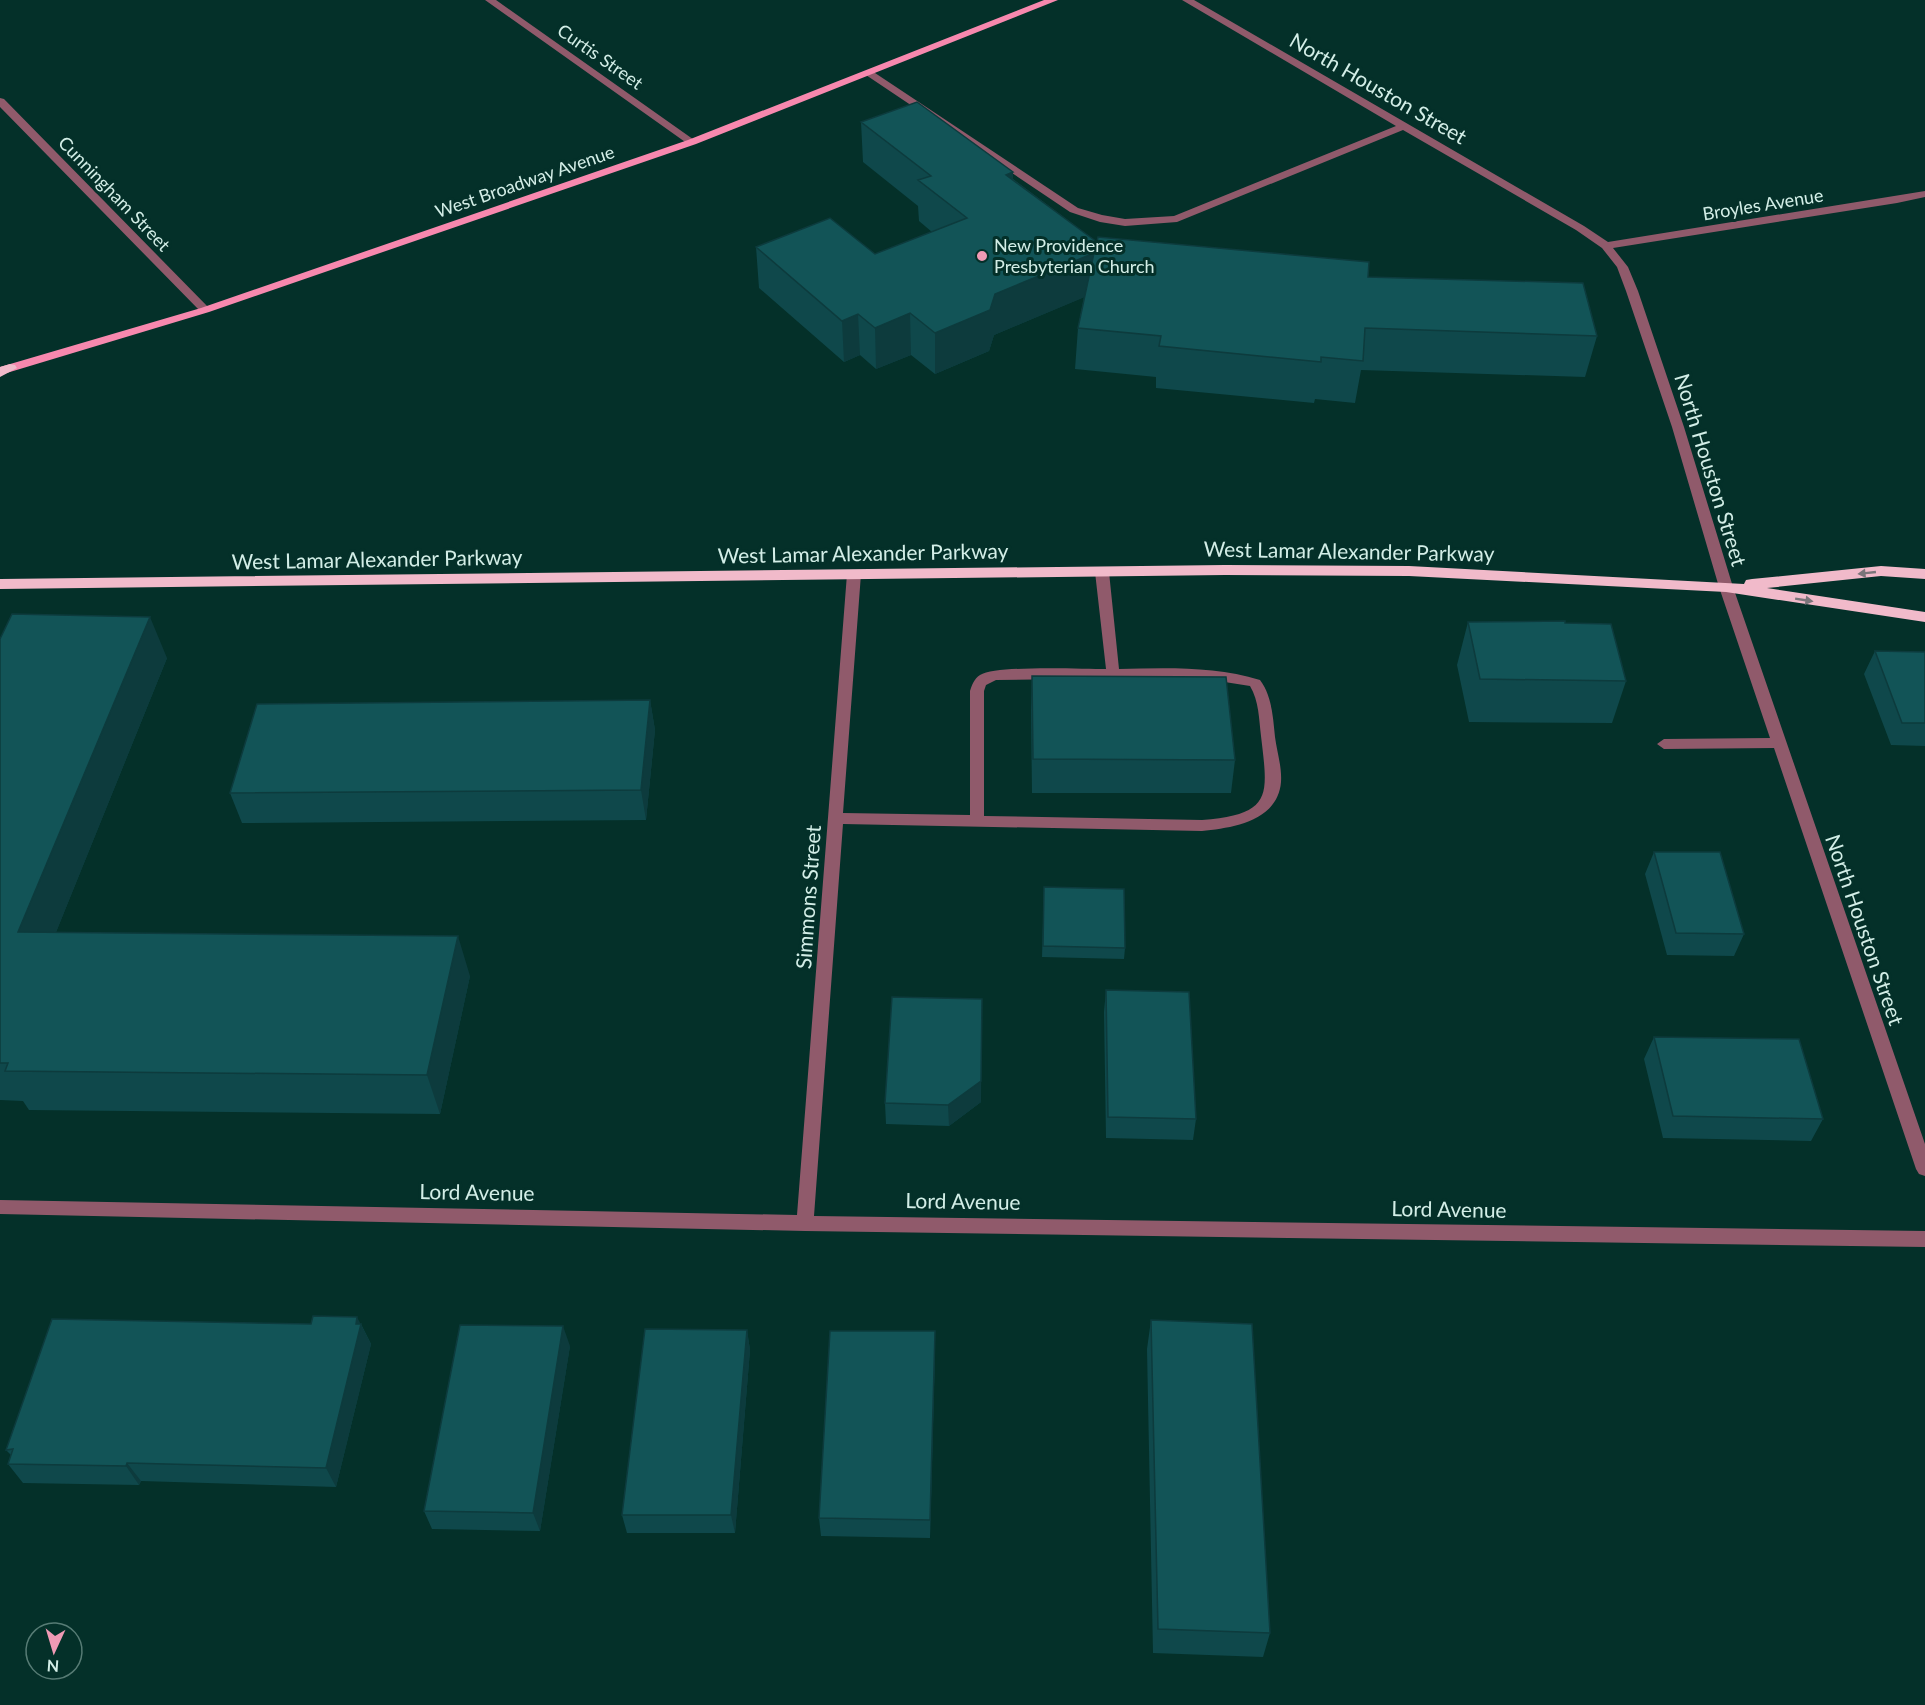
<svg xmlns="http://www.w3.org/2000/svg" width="1925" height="1705" viewBox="0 0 1925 1705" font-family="Lato,sans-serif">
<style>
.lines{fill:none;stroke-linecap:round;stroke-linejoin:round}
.minor{fill:#905a6b;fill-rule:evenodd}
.major{fill:#f788ae;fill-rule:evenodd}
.highway{fill:#f1baca;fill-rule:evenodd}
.wall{fill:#0f484b}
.shaded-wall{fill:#0d3b3d}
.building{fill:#125457;stroke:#0d3b3d;stroke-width:1.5}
.oneway{fill:#7a757a}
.poi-dot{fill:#f09ab5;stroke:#043029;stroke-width:2}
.labels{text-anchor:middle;stroke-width:6;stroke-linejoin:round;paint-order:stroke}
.far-street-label{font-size:18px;fill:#d3eee7;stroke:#043029}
.far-poi-label{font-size:18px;fill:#d3eee7;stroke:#043029;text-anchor:start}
.street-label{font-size:21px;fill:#d3eee7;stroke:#043029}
</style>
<rect width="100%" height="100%" fill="#043029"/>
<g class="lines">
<path class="minor" d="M 485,0 L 496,0 L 697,142 L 688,144 Z
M 1182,0 L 1194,0 L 1584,226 L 1608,242 L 1925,191 L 1925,197 L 1897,203 L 1613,248 L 1628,267 L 1638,291 L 1684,427 L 1733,587 L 1925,1144 L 1925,1176 L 1919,1174 L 1916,1169 L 1774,748 L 1664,749 L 1657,744 L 1664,739 L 1770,738 L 1719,587 L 1672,427 L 1626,291 L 1617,267 L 1602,248 L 1576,230 L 1403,130 L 1177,222 L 1125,226 L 1100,222 L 1070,212 L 863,73 L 872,71 L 1078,208 L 1102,215 L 1125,219 L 1174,216 L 1396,126 Z
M 0,98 L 4,99 L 209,308 L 209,312 L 201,312 L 0,107 Z
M 1102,568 L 1109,572 L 1119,669 C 1166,668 1215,666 1260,680 C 1272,696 1273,717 1275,737 C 1277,752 1282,767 1281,782 C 1278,821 1232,828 1202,831 L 843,824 L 814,1216 L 1925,1231 L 1925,1247 L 805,1231 L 0,1214 L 0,1200 L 797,1215 L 847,574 L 854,570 L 861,574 L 843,813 L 970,815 L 970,691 C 972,685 974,679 980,675 C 997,665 1081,669 1106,669 L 1095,572 ZM 1132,678 L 1212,680 L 1250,686 C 1259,701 1259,719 1261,736 C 1268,796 1273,814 1202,820 L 984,816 L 984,691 L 986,685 L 996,680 Z"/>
<path class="major" d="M 1044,0 L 1058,0 L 696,144 L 209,312 L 0,375 L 0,367 L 201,308 L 688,140 Z"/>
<path class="highway" d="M 10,364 L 15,365 L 17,368 L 0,377 L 0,367 Z
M 1225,565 L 1409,566 L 1744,584 L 1746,580 L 1752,579 L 1881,566 L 1925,569 L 1925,579 L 1881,576 L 1767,588 L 1925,612 L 1925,622 L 1726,592 L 1409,576 L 1225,575 L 0,589 L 0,579 Z"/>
</g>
<path class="wall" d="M 861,122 L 1013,172 L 1013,179 L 1097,242 L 1368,277 L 1597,336 L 1585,377 L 1361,370 L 1355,403 L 1315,399 L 1314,403 L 1156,388 L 1156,377 L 1075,369 L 1078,328 L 1084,297 L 994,335 L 989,351 L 935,374 L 911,355 L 876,369 L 860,355 L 844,362 L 759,288 L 756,247 L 875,254 L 932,232 L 919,221 L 918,206 L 863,162 Z
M 1468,622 L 1565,623 L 1626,681 L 1612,723 L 1469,722 L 1457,665 Z
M 0,639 L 167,658 L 56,932 L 470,976 L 440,1114 L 29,1110 L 23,1101 L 0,1100 Z
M 1875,651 L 1925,652 L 1925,746 L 1891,745 L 1864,674 Z
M 1032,676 L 1235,760 L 1231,793 L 1032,793 L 1031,710 Z
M 650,700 L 655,730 L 646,820 L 242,823 L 230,793 Z
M 1654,852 L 1744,934 L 1734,956 L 1667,955 L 1645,874 Z
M 1044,887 L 1125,948 L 1124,959 L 1042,957 Z
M 1106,990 L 1196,1119 L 1193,1140 L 1106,1138 L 1104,1012 Z
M 1654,1037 L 1823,1119 L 1811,1141 L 1663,1138 L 1644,1059 Z
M 981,1102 L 949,1126 L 886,1124 L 885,1103 Z
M 1151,1320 L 1270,1633 L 1263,1657 L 1153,1653 L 1147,1349 Z
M 311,1324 L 361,1324 L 371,1344 L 336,1487 L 141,1481 L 139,1485 L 23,1483 L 8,1464 L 11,1455 L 6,1450 Z
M 747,1330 L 750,1350 L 735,1533 L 627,1533 L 622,1515 Z
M 570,1346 L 540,1531 L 432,1529 L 424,1511 Z
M 935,1351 L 930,1538 L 821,1536 L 819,1518 Z"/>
<path class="shaded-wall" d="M 1013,172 L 1012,213 L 1006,175 Z
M 1094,253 L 1092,294 L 994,335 L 989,351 L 935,374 L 935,333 L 995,294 Z
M 910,313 L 911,355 L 876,369 L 875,328 Z
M 858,314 L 860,355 L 844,362 L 842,321 Z
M 150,617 L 167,658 L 40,972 L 18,932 Z
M 650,700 L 655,730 L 646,820 L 641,790 Z
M 458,936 L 470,976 L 440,1114 L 427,1075 Z
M 982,999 L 981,1102 L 949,1126 L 948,1105 Z
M 357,1317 L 371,1344 L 336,1487 L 326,1468 Z
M 563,1326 L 570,1346 L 540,1531 L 533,1513 Z
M 747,1330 L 750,1350 L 735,1533 L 731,1515 Z
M 935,1331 L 935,1351 L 930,1538 L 930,1520 Z
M 127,1463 L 141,1481 L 139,1485 L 126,1466 Z"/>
<path class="building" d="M 917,102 L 1013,172 L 1006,175 L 1097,242 L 1098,237 L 1369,262 L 1368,277 L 1583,283 L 1597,336 L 1365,328 L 1363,361 L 1321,357 L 1321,362 L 1159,346 L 1161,336 L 1078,328 L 1094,253 L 995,294 L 990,310 L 935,333 L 910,313 L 875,328 L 858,314 L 842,321 L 756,247 L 830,218 L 875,254 L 967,218 L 918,180 L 931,176 L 861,122 Z
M 12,614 L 150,617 L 18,932 L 458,936 L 427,1075 L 5,1071 L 8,1063 L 0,1063 L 0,639 Z
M 1565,621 L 1565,623 L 1611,624 L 1626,681 L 1480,679 L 1468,622 Z
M 1875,651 L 1925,652 L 1925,723 L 1902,723 Z
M 1032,676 L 1226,677 L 1235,760 L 1033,759 Z
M 650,700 L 641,790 L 230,793 L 257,704 Z
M 1654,852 L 1720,852 L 1744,934 L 1676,933 Z
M 1044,887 L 1124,889 L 1125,948 L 1043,946 Z
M 1106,990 L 1189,992 L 1196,1119 L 1108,1117 Z
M 892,997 L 982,999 L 981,1081 L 948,1105 L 885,1103 Z
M 1654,1037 L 1799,1039 L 1823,1119 L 1673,1116 Z
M 313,1316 L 357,1317 L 356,1324 L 361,1324 L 326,1468 L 127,1463 L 126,1466 L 8,1464 L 13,1449 L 6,1450 L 52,1319 L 311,1324 Z
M 1151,1320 L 1252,1324 L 1270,1633 L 1158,1629 Z
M 460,1325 L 563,1326 L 533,1513 L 424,1511 Z
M 645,1329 L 747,1330 L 731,1515 L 622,1515 Z
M 830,1331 L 935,1331 L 930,1520 L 819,1518 Z"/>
<defs><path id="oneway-solid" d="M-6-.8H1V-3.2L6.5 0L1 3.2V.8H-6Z" transform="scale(1.5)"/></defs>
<g class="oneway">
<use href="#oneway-solid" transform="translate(1867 573) rotate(174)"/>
<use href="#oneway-solid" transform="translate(1804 600) rotate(9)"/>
</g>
<circle class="poi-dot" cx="982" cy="256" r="6"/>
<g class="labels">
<g class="far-street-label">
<text transform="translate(600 57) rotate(35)" y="6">Curtis Street</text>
<text transform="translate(525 182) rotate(-19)" y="6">West Broadway Avenue</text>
<text transform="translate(114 194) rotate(46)" y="6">Cunningham Street</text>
<text transform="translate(1763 205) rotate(-9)" y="6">Broyles Avenue</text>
</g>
<g class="far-poi-label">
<text x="994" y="252">New Providence<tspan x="994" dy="21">Presbyterian Church</tspan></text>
</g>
<g class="street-label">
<text transform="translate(1378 89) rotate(30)" y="7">North Houston Street</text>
<text transform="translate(1710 470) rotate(73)" y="7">North Houston Street</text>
<text transform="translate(1349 552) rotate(1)" y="7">West Lamar Alexander Parkway</text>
<text transform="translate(863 554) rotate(-1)" y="7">West Lamar Alexander Parkway</text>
<text transform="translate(377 560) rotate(-1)" y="7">West Lamar Alexander Parkway</text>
<text transform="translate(809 897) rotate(-86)" y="7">Simmons Street</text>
<text transform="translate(1864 930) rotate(71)" y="7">North Houston Street</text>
<text transform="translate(477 1193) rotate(1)" y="7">Lord Avenue</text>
<text transform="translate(963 1202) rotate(1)" y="7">Lord Avenue</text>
<text transform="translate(1449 1210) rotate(1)" y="7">Lord Avenue</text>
</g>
</g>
<g transform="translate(54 1651) rotate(184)"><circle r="28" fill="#043029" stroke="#577c75" stroke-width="1.5"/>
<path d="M0-4.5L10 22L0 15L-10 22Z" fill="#f09ab5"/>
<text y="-9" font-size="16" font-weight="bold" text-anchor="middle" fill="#d3eee7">N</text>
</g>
</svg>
